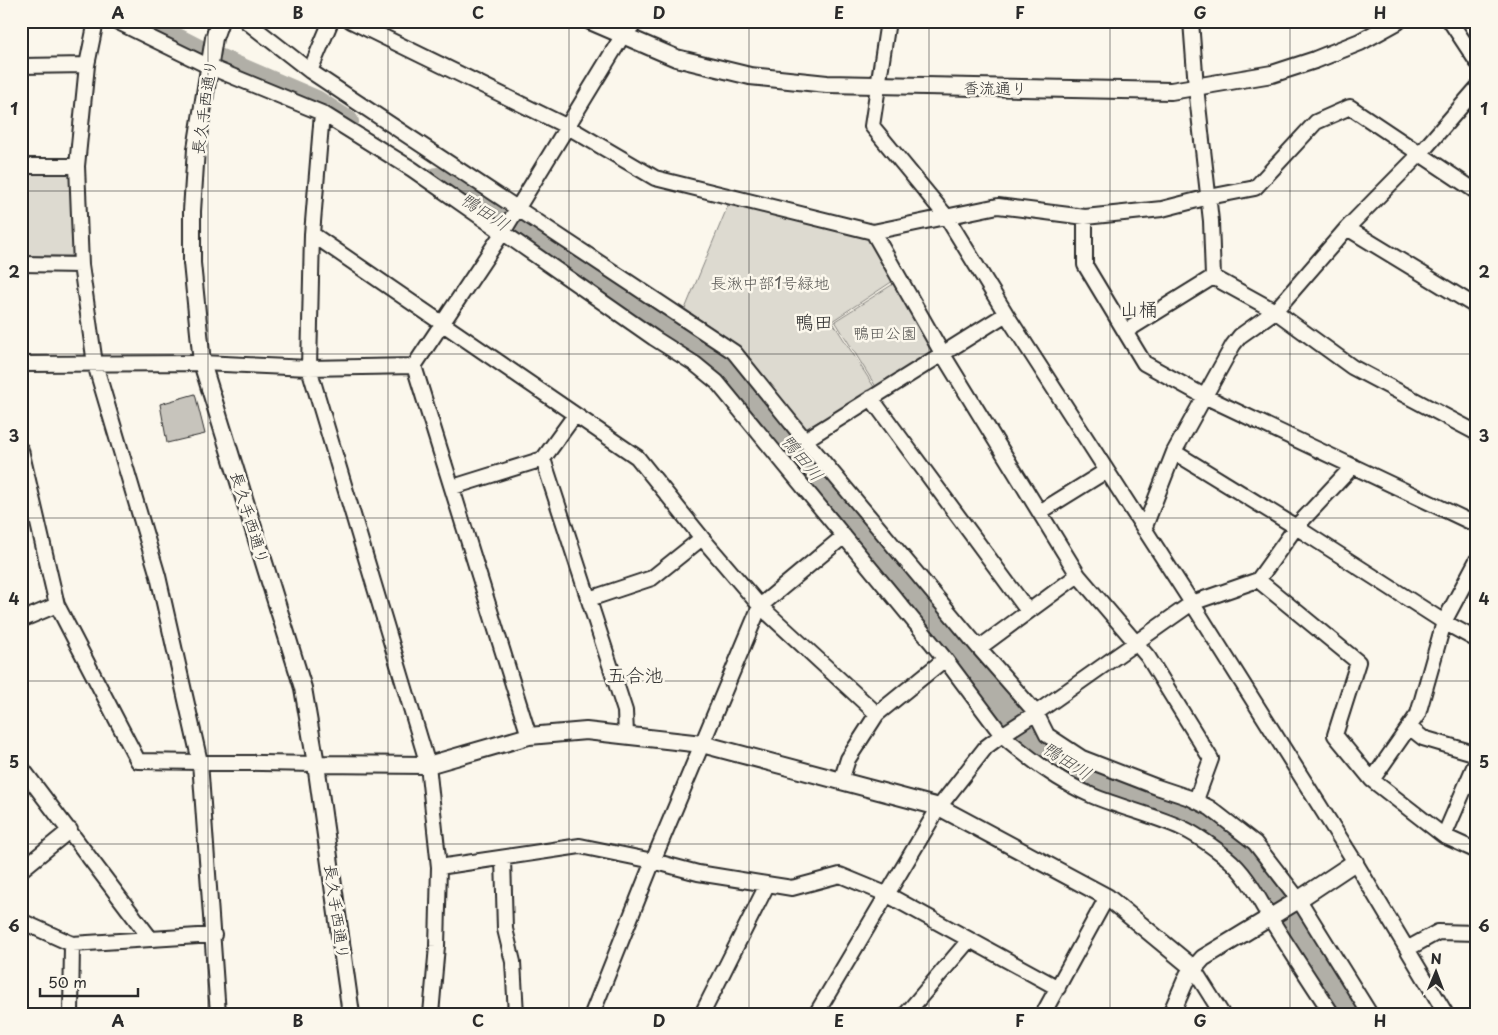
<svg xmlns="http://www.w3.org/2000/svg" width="1498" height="1035" viewBox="0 0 1498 1035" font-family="'Playpen Sans','Klee One',sans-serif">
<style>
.green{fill:#dddad0;stroke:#84827e}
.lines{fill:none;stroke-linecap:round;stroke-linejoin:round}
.river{stroke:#b1afa7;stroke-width:24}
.building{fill:#c7c4bc;stroke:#2b2b2b}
.minor-casing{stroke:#2b2b2b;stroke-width:18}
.tertiary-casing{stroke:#2b2b2b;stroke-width:20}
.minor{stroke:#fbf7ec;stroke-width:14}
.tertiary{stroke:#fbf7ec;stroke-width:16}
.grid{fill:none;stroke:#2b2b2b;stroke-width:1;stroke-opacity:0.55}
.labels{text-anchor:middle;stroke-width:5;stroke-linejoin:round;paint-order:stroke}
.street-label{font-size:16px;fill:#2b2b2b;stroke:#fbf7ec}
.park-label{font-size:16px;fill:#585754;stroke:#fbf7ec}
.water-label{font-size:18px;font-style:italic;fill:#5a5956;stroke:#fbf7ec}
.quarter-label{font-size:19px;fill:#2b2b2b;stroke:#fbf7ec}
.neatline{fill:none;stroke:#2b2b2b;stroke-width:2}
.grid-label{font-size:16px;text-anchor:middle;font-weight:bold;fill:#2b2b2b}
</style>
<rect width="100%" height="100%" fill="#fbf7ec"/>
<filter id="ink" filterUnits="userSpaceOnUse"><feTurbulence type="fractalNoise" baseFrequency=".02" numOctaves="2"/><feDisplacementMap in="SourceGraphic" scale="10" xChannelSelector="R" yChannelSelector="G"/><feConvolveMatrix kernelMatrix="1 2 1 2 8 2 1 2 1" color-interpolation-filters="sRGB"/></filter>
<g filter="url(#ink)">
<path class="green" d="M 21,173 L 71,174 L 74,256 L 21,256 Z
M 729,203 L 872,236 L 896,279 L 832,321 L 876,390 L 805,429 L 738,345 L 685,309 Z
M 898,281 L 937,351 L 878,390 L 835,321 Z"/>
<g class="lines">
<path class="river" d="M 140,21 L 202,53 L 316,102 L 347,122
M 437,179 L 699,349 L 722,366 L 763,411 L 1029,735 L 1067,765 L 1097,780 L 1126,794 L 1205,822 L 1223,832 L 1239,847 L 1278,896 L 1352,1014"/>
</g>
<path class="building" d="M 195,394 L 205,434 L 167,443 L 160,404 Z"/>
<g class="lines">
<g class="minor-casing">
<path id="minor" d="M 96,21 L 87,65 L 77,166 L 81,265 L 95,364 L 158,576 L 200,762 L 218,1014
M 116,21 L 210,67 L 322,113 L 412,169 L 654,338 L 695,364 L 717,382 L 945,659 L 1002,735 L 986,747 L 939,807 L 816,1014
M 246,21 L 310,71 L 734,352 L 805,440 L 979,648 L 1036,713 L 1047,735 L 1082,758 L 1157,787 L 1190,798 L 1210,808 L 1255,843 L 1299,900 L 1370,1014
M 351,21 L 568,127 L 655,178 L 873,232 L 998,206 L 1085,217 L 1162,209 L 1209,197 L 1255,188 L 1316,122 L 1350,107 L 1477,192
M 888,21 L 872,126 L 946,216 L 1006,314 L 1192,603 L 1036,713 L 1002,735 C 1030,759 1058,781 1093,796 C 1122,808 1153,815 1182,828 C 1198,835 1213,847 1226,857 C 1247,874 1257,896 1270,918 C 1290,950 1311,982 1332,1014
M 1191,21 L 1196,87 L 1211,221 L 1213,277 L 1275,311 L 1352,367 L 1477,433
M 1450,21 L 1477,62
M 21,66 L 87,65
M 310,71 L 331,21
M 322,113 L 312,234 L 309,368 L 428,765 L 439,867 L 437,946 L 431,1014
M 21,166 L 77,166
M 1085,217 L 1085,265 L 1144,363 L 1204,396 L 1477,525
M 1347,228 L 1477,307
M 873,232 L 942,353 L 1078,575 L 979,648
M 312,234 L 637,457 L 702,538 L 760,606 L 877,714
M 21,264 L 81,265
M 1126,331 L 1213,277
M 21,364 L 202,363 L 309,368 L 414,366 L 503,232 L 623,35 L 637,21
M 414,366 L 529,736
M 871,398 L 1028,611
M 805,440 L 1006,314
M 21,450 L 57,605 L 138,761 L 316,764
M 543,459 L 625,711 L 626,734
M 1353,466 L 1296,527 L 1444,622 L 1477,560
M 453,487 L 543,459 L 575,415
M 1040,512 L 1106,471
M 1144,529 L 1174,452
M 1078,575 L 1148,657 L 1211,759 L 1196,800
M 1258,580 L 1358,662 L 1335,735 L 1372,780 L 1444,836 L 1477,851
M 589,599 L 652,578 L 702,538
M 21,620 L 57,605
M 1409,727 L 1423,738 L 1477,754
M 21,767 L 150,938
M 1372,780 L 1418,714 L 1444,622 L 1477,640
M 841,781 L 848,759 L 877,714 L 945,659
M 1444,836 L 1477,760
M 503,858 L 505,929 L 513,962 L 516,1014
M 439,867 L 580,846 L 653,861 L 698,873 L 792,888 L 840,875 L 886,894 L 1058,988
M 21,870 L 70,830
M 21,921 L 72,944 L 214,935
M 1407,949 L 1438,932 L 1477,933
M 1193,968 L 1222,1014
M 71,1014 L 72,944
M 592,1014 L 653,861 L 760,606 L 844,536
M 702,1014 L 767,885
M 906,1014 L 969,940
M 1043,1014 L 1107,897
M 1446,1014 L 1355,862 L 1192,603 L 1258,580 L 1296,527 L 1174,452 L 1233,345 L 1240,336 L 1275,311 L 1347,228 L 1420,154 L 1477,88"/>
</g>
<g class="tertiary-casing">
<path id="tertiary" d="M 220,21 L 214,38 L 196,149 L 192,211 L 192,263 L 202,363 L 303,688 L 316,764 L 351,1014
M 590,21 L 676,58 L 750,76 L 827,84 L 1171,91 L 1272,74 L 1315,60 L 1360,42 L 1398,21
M 316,764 L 428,765 L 529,736 L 586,731 L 702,744 L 939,807 L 1107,897 L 1193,968
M 1171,1014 L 1188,975 L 1203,958 L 1292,904 L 1355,862"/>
</g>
<use href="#minor" class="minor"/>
<use href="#tertiary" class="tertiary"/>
</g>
</g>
<path class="grid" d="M 208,21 L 208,1014M 388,21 L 388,1014M 569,21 L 569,1014M 749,21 L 749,1014M 929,21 L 929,1014M 1110,21 L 1110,1014M 1290,21 L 1290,1014M 21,191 L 1477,191M 21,354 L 1477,354M 21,518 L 1477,518M 21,681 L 1477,681M 21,844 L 1477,844"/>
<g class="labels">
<g class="street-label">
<text transform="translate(995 88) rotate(1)" y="6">香流通り</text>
<text transform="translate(204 107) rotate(-82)" y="6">長久手西通り</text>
<text transform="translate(250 518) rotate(73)" y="6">長久手西通り</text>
<text transform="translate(337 912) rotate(82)" y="6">長久手西通り</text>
</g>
<g class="park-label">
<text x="770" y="289">長湫中部1号緑地</text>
<text x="885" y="339">鴨田公園</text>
</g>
<g class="water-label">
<text transform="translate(485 212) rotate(33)" y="6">鴨田川</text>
<text transform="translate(802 458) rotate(51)" y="6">鴨田川</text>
<text transform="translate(1067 761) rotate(33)" y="6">鴨田川</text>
</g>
<g class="quarter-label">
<text x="1139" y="316">山桶</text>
<text x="814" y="329">鴨田</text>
<text x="635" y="682">五合池</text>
</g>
</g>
<rect width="1498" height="1035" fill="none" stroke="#fbf7ec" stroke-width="55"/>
<g transform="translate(1436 972) rotate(1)" stroke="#fbf7ec" stroke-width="4" paint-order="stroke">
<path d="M0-4L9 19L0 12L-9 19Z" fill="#2b2b2b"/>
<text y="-8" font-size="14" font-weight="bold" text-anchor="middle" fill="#2b2b2b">N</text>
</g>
<path d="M40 988v8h98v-8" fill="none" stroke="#2b2b2b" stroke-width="2.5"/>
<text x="48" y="988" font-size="15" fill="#2b2b2b" stroke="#fbf7ec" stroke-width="4" paint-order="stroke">50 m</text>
<rect x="28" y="28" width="1442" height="980" class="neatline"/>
<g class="grid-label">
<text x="118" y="19">A</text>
<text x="298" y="19">B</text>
<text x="478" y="19">C</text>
<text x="659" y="19">D</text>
<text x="839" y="19">E</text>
<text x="1020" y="19">F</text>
<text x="1200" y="19">G</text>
<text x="1380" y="19">H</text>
<text x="14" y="115">1</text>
<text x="1484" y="115">1</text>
<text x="14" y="278">2</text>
<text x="1484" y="278">2</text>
<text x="14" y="442">3</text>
<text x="1484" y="442">3</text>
<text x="14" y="605">4</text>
<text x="1484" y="605">4</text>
<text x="14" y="768">5</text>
<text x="1484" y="768">5</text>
<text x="14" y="932">6</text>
<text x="1484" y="932">6</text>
<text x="118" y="1027">A</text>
<text x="298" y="1027">B</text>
<text x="478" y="1027">C</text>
<text x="659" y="1027">D</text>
<text x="839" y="1027">E</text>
<text x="1020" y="1027">F</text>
<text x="1200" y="1027">G</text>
<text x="1380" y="1027">H</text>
</g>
</svg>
